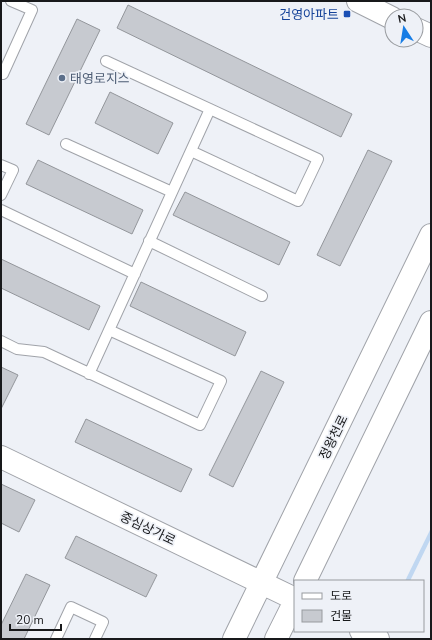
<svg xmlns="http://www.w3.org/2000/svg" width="432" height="640" viewBox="0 0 432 640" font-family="'Nunito Sans','Noto Sans KR',sans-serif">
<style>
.water{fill:#c0d7f1}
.building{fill:#c7cad0;stroke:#93969b}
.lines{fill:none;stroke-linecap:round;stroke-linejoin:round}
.lane-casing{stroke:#a0a3a9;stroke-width:12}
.secondary-casing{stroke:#a0a3a9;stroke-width:24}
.lane{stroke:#fff;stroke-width:10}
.secondary{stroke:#fff;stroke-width:22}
.transit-dot{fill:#1a4fb4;stroke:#eef1f7;stroke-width:1.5}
.service-dot{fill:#5c6f8a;stroke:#eef1f7;stroke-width:1.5}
.labels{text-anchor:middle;stroke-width:3.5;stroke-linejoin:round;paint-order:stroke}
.transit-label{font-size:13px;fill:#164399;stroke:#eef1f7;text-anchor:end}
.service-label{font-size:13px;fill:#4e5e75;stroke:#eef1f7;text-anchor:start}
.street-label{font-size:13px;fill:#18191b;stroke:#eef1f7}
</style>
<rect width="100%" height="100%" fill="#eef1f7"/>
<path class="water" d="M 431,528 L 431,538 L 410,581 L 405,581 Z"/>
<path class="building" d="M 128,5 L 352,114 L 341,137 L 117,28 Z
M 77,19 L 100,30 L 49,135 L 26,124 Z
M 110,92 L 173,123 L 158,154 L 95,123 Z
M 368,150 L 392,161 L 340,266 L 317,255 Z
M 38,160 L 143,210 L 132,234 L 26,184 Z
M 185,192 L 290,242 L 279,265 L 173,215 Z
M 1,259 L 100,306 L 89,330 L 1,288 Z
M 141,282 L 246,332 L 235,356 L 130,306 Z
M 1,367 L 18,375 L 1,409 Z
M 261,371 L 284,382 L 233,487 L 209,475 Z
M 86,419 L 192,469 L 181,492 L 75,442 Z
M 1,484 L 35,500 L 19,532 L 1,523 Z
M 76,536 L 157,575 L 146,597 L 65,558 Z
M 26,574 L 50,585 L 24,639 L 1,639 L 1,625 Z"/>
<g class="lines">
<g class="lane-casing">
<path id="lane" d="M 106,61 L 318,159 L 298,201 L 191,151
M 1,73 L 3,74 L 32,10 L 11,1
M 66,144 L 172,192
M 1,165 L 13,170 L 1,195
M 1,210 L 135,274
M 149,241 L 262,296
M 1,341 L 17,349 L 44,352 L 200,425 L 221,381 L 109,330
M 89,374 L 210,109
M 56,639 L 71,607 L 103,622 L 95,639"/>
</g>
<g class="secondary-casing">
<path id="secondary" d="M 358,1 L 392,18
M 416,29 L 431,36
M 1,457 L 295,599
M 305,581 L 431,322
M 361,631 L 378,639
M 234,639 L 431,235
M 276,639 L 295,601"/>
</g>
<use href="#lane" class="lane"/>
<use href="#secondary" class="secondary"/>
</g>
<rect class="transit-dot" x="343" y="10" width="8" height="8" rx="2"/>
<circle class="service-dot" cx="62" cy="78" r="4"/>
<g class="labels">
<g class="transit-label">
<text x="339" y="19">건영아파트</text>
</g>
<g class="service-label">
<text x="70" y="83">태영로지스</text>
</g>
<g class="street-label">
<text transform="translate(333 437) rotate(-64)" y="5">정왕천로</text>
<text transform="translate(148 528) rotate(26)" y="5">중심상가로</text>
</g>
</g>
<rect width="432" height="640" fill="none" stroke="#18191b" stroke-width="4"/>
<rect x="294" y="580" width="130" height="52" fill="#eef1f7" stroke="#989b9f"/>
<rect x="302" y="593" width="20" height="6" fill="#ffffff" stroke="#989b9f"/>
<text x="330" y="600" font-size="12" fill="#18191b">도로</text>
<rect x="302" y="610" width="20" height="12" fill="#c7cad0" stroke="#989b9f"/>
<text x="330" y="620" font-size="12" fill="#18191b">건물</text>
<g transform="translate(404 28) rotate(348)"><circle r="19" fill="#eef1f7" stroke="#989b9f"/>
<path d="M0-3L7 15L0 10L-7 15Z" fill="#177de5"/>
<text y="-6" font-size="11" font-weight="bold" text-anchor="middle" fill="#18191b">N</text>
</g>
<path d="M10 624v6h51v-6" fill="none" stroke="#18191b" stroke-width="2"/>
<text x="16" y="624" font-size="12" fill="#18191b" stroke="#eef1f7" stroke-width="3" paint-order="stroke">20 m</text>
</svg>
